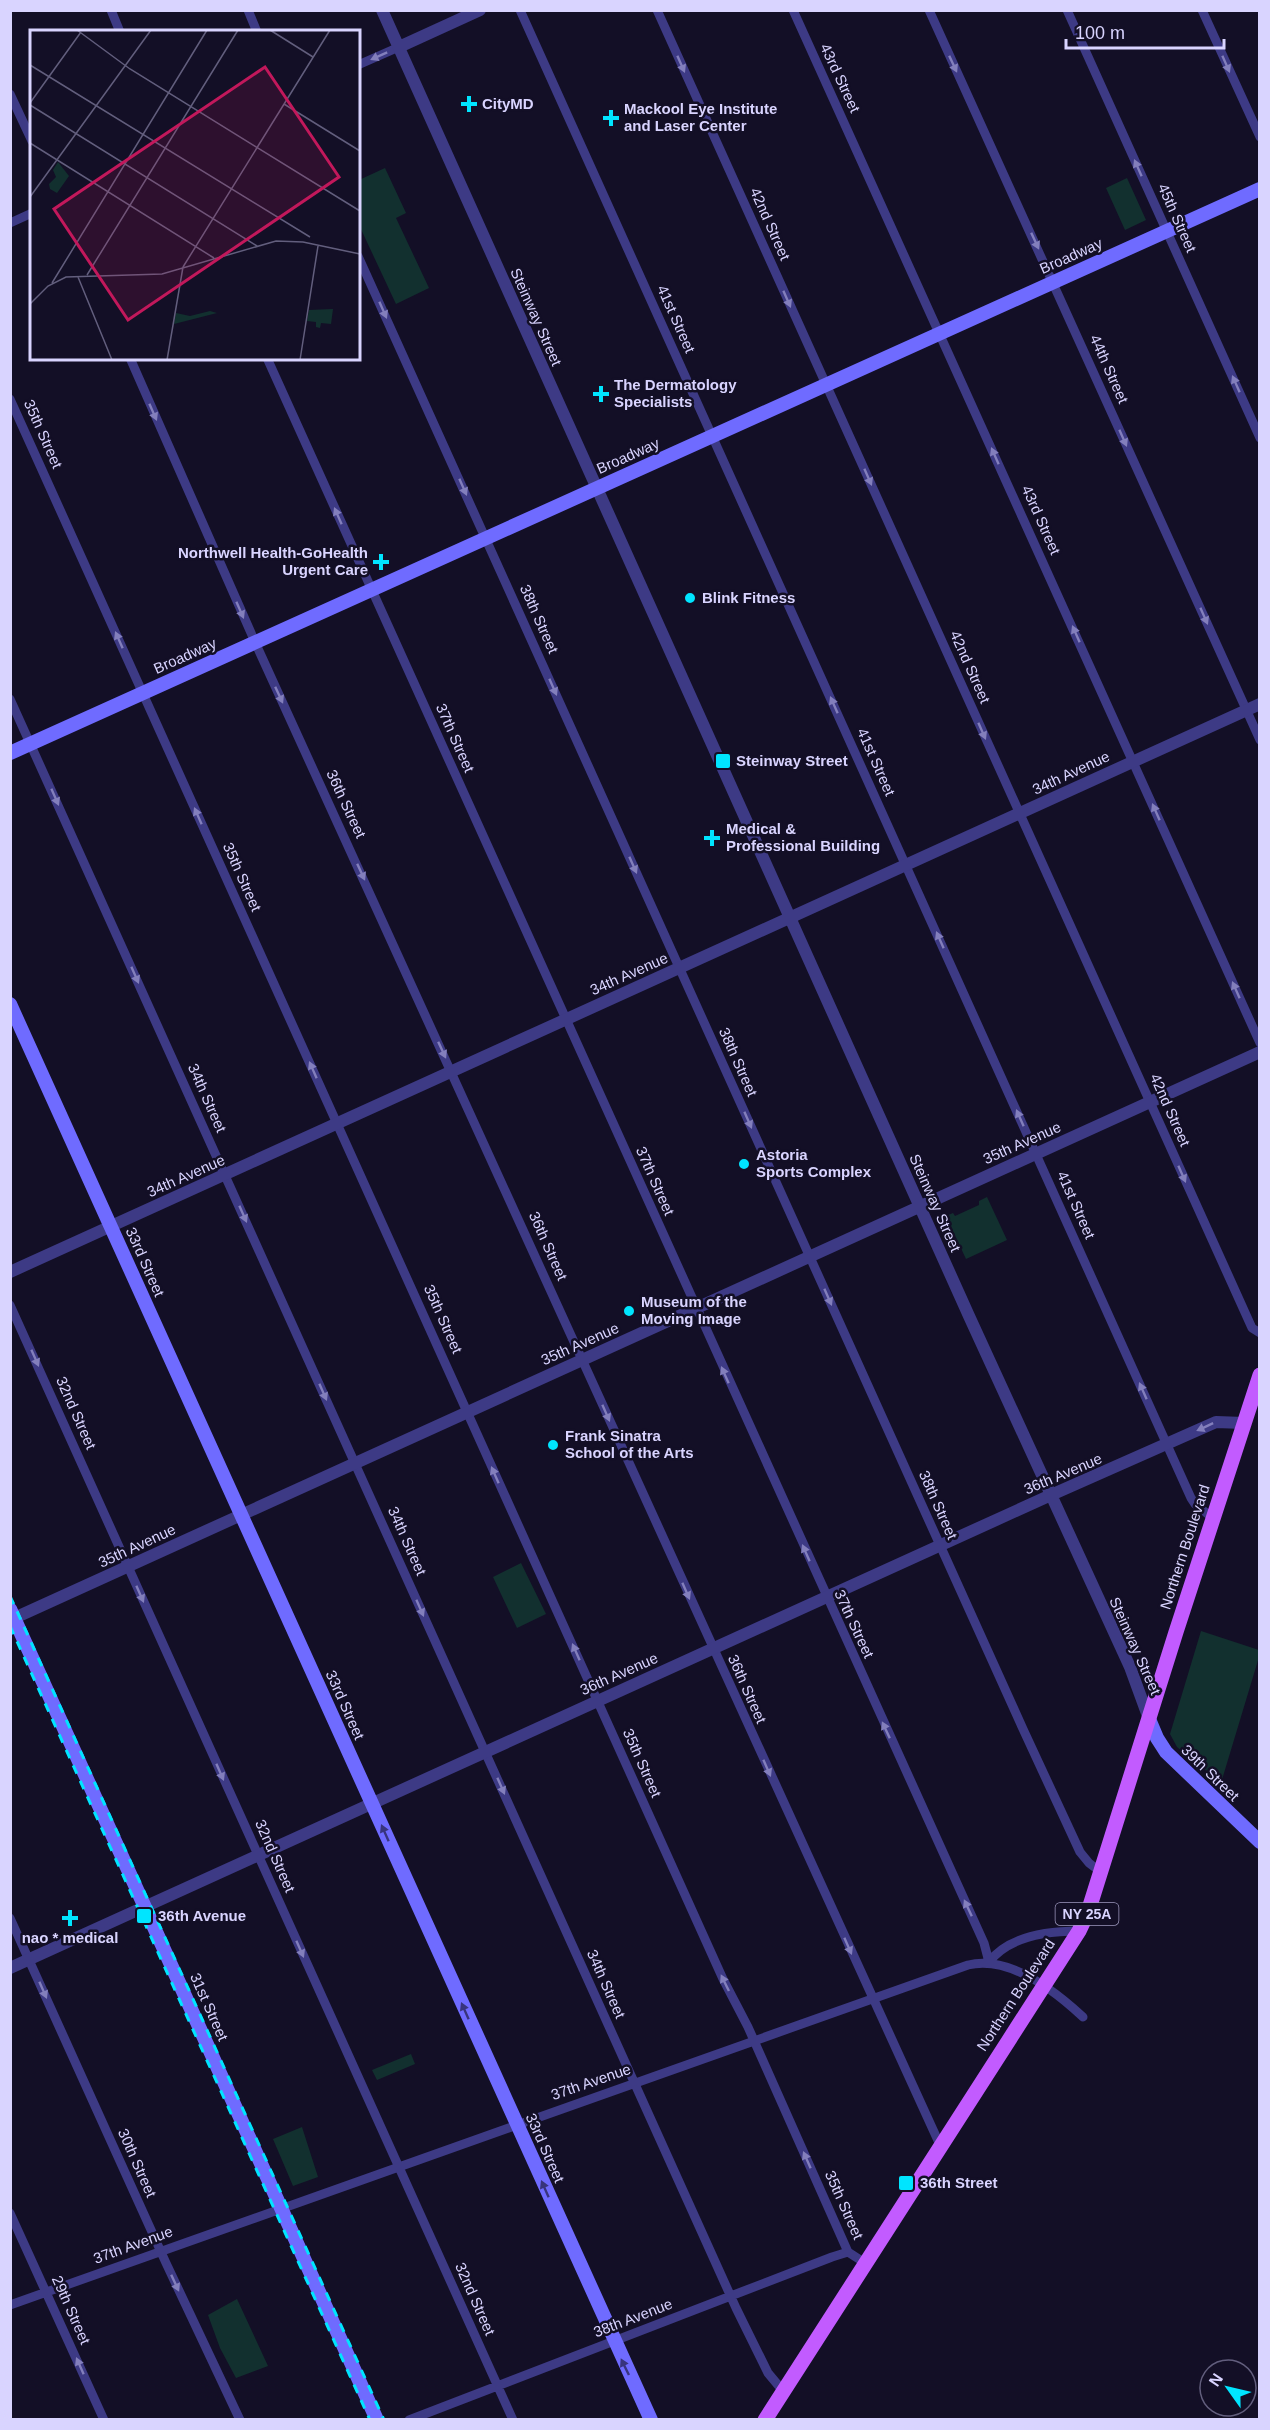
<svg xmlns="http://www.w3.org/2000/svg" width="1270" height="2430" viewBox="0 0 1270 2430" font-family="Arial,sans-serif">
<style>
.green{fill:#12302f}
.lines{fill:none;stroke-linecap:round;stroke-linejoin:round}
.minor{stroke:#3d3a85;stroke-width:9}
.tertiary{stroke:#3d3a85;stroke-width:12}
.secondary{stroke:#6f6bff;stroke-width:14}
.primary{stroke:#c25bff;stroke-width:15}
.rail{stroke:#00e5ff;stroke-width:3;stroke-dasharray:9 8;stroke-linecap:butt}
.oneway{fill:#837fbc}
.oneway2{fill:#38347d}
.poi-dot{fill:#00e5ff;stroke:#130f26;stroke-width:2}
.labels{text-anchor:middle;stroke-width:5;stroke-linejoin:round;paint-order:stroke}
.shield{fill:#130f26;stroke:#9e99be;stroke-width:1.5}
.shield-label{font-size:14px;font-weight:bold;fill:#d9d4ff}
.street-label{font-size:15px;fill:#d9d4ff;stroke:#130f26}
.poi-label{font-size:15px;font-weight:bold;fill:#d9d4ff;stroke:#130f26;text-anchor:start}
.inset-road{fill:none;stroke:#625e7d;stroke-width:1.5}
.view{fill:#c2185b;fill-opacity:0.15;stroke:#c2185b;stroke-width:3}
.inset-edge{fill:none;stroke:#d9d4ff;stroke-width:3}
</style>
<rect width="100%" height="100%" fill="#130f26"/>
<path class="green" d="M 385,168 L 406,213 L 396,218 L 429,288 L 396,304 L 359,225 L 359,180 Z
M 1127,178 L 1146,220 L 1125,230 L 1106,188 Z
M 987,1197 L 1007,1240 L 966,1259 L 946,1216 L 953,1213 L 955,1216 L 979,1205 L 979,1201 Z
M 521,1563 L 546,1614 L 517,1628 L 493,1577 Z
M 1201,1631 L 1259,1650 L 1259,1657 L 1221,1783 L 1177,1747 L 1170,1734 Z
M 411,2054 L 415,2064 L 377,2080 L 372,2070 Z
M 302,2127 L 318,2177 L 293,2186 L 273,2139 Z
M 237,2299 L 268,2366 L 236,2378 L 220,2348 L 208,2315 Z"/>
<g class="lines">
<path class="minor" d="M 111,10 L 120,32
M 248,10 L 257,32
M 520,10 L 1191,1498 L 1195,1504 L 1214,1519
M 657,10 L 1252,1328 L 1260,1333
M 793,10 L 1260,1043
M 929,10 L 1260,740
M 1067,10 L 1260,438
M 1202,10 L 1260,137
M 358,65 L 399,47
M 10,94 L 32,141
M 10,223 L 32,213
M 358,256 L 1023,1729 L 1080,1852 L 1089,1863 L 1102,1873
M 130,358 L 255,642 L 940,2145
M 267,358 L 984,1943 L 989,1962
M 10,399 L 723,1979 L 748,2027 L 848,2252
M 10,699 L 736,2308 L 768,2373 L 783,2391
M 10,1305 L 513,2420
M 10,1918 L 166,2263 L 240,2420
M 989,1962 C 1009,1936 1048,1931 1079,1931
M 10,2213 L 104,2420
M 10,2305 L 968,1965 C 1009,1955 1054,1990 1083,2017
M 409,2420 L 832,2257 L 848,2252 L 865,2263"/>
<path class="tertiary" d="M 382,10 L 969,1316 L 1130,1667 L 1149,1719
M 399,47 L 480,10
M 10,1272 L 1260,704
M 10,1620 L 1260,1052
M 10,1968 L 1051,1495 L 1216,1422 L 1244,1423"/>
<path class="secondary" d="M 10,753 L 1260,189
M 10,1004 L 651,2420
M 10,1609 L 377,2420
M 1149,1719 L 1157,1738 L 1166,1752 L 1260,1842"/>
<path class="primary" d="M 765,2420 L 1079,1931 L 1088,1912 L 1176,1632 L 1260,1375"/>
<path class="rail" d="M 10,1596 L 384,2420
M 10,1626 L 370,2420"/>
</g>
<defs><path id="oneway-solid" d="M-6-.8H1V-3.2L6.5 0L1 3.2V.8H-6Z" transform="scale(1.5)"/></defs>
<g class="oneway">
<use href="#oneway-solid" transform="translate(379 56) rotate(156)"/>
<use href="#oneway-solid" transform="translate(681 64) rotate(66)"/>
<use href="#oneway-solid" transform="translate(953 64) rotate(65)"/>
<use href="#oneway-solid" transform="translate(1226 64) rotate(66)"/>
<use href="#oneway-solid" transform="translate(1138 168) rotate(-114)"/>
<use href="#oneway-solid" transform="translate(1035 241) rotate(65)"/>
<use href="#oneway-solid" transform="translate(787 299) rotate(66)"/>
<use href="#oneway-solid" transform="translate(383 310) rotate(66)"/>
<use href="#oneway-solid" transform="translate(1236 384) rotate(-114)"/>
<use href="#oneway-solid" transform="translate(153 412) rotate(66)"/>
<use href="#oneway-solid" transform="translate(1123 438) rotate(66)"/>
<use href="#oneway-solid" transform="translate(995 456) rotate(-114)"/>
<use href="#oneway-solid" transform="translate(868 477) rotate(66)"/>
<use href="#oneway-solid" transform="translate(463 487) rotate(66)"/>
<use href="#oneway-solid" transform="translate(338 516) rotate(-114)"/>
<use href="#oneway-solid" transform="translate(240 610) rotate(66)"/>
<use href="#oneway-solid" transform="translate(1204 616) rotate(66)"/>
<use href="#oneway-solid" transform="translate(1076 634) rotate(-114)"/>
<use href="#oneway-solid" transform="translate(119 640) rotate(-114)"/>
<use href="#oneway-solid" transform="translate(553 687) rotate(66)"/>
<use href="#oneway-solid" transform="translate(279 695) rotate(65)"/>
<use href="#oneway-solid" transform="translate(834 705) rotate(-114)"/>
<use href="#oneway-solid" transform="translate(982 731) rotate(66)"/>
<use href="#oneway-solid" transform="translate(55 797) rotate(66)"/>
<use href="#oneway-solid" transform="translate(1156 812) rotate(-114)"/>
<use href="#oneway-solid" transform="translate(198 816) rotate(-114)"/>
<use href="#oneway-solid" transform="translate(633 865) rotate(66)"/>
<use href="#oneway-solid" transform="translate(361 872) rotate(65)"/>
<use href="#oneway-solid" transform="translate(940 940) rotate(-114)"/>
<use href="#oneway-solid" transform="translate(135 975) rotate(66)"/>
<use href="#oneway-solid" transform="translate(1236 990) rotate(-114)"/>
<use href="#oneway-solid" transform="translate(442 1050) rotate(65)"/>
<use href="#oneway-solid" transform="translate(313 1070) rotate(-114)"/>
<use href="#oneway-solid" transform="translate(1020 1118) rotate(-114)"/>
<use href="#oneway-solid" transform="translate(748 1120) rotate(66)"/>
<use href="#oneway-solid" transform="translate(1182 1174) rotate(66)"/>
<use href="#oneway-solid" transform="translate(243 1214) rotate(66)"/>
<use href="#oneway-solid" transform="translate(828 1297) rotate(66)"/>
<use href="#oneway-solid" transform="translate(35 1358) rotate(66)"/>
<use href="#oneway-solid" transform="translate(725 1375) rotate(-114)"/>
<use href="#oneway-solid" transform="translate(1143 1391) rotate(-114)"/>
<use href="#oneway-solid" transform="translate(323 1392) rotate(66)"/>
<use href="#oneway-solid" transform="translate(606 1413) rotate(66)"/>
<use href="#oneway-solid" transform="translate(1205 1427) rotate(155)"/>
<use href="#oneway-solid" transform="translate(495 1475) rotate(-114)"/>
<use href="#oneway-solid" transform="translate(806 1553) rotate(-114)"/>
<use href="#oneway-solid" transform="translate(686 1591) rotate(66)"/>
<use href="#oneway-solid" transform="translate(140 1594) rotate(66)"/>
<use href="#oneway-solid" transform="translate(420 1608) rotate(66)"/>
<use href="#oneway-solid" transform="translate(576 1652) rotate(-114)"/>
<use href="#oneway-solid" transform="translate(886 1730) rotate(-115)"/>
<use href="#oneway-solid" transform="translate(767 1768) rotate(66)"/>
<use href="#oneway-solid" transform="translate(220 1772) rotate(66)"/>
<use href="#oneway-solid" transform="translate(501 1786) rotate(66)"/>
<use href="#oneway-solid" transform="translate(968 1908) rotate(-115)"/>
<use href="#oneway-solid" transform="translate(848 1946) rotate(66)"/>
<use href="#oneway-solid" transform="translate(300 1949) rotate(66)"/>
<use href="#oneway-solid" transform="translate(725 1983) rotate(-116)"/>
<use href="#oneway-solid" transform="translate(43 1990) rotate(66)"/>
<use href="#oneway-solid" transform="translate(807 2160) rotate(-114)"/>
<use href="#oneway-solid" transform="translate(175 2283) rotate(65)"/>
<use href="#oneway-solid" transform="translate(80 2366) rotate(-114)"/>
</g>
<g class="oneway2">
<use href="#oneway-solid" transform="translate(385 1833) rotate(-114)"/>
<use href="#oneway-solid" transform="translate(465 2011) rotate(-114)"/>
<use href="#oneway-solid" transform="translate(545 2189) rotate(-114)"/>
<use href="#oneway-solid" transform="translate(625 2367) rotate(-116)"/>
</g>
<g class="poi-dot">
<path d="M466 95h6v6h6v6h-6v6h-6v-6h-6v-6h6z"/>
<path d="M608 109h6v6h6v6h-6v6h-6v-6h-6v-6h6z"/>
<path d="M598 385h6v6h6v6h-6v6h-6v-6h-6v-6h6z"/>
<path d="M378 553h6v6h6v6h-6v6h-6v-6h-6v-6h6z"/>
<circle cx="690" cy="598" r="6"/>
<rect x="715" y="753" width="16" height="16" rx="3"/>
<path d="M709 829h6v6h6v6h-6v6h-6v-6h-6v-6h6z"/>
<circle cx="744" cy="1164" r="6"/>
<circle cx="629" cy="1311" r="6"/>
<circle cx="553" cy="1445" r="6"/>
<rect x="136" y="1908" width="16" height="16" rx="3"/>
<path d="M67 1909h6v6h6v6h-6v6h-6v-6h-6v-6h6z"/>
<rect x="898" y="2175" width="16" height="16" rx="3"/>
</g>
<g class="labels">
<rect class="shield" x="1055.5" y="1903" width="63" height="22" rx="4.5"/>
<g class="shield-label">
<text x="1087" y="1919">NY 25A</text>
</g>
<g class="street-label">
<text transform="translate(840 78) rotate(65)" y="5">43rd Street</text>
<text transform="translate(1177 218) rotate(66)" y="5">45th Street</text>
<text transform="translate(770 224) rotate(66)" y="5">42nd Street</text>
<text transform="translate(1071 256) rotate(-24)" y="5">Broadway</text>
<text transform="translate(536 317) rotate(66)" y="5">Steinway Street</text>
<text transform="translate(676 319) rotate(66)" y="5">41st Street</text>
<text transform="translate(1109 369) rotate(66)" y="5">44th Street</text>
<text transform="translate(43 434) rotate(66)" y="5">35th Street</text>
<text transform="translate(628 456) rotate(-24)" y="5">Broadway</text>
<text transform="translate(1041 520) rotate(66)" y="5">43rd Street</text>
<text transform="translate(539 619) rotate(66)" y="5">38th Street</text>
<text transform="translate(185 656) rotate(-24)" y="5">Broadway</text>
<text transform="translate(970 667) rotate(66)" y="5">42nd Street</text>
<text transform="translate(455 738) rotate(66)" y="5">37th Street</text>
<text transform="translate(876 762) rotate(66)" y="5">41st Street</text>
<text transform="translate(1071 773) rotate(-25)" y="5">34th Avenue</text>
<text transform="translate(346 804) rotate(65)" y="5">36th Street</text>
<text transform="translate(242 877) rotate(66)" y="5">35th Street</text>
<text transform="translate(629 974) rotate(-24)" y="5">34th Avenue</text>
<text transform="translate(738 1062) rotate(66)" y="5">38th Street</text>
<text transform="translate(207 1098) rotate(66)" y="5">34th Street</text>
<text transform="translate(1170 1110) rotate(66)" y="5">42nd Street</text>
<text transform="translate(1022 1143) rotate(-24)" y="5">35th Avenue</text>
<text transform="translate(186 1176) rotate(-24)" y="5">34th Avenue</text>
<text transform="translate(655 1181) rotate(66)" y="5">37th Street</text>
<text transform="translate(935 1203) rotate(66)" y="5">Steinway Street</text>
<text transform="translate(1076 1205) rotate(66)" y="5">41st Street</text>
<text transform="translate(548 1246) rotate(66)" y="5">36th Street</text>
<text transform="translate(145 1262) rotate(66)" y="5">33rd Street</text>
<text transform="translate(443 1319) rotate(66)" y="5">35th Street</text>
<text transform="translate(580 1344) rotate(-24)" y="5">35th Avenue</text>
<text transform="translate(76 1413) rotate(66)" y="5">32nd Street</text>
<text transform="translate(1063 1474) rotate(-23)" y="5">36th Avenue</text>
<text transform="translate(938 1505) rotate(66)" y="5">38th Street</text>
<text transform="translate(407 1541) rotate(66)" y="5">34th Street</text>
<text transform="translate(137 1546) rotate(-25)" y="5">35th Avenue</text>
<text transform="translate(1185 1547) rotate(-72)" y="5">Northern Boulevard</text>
<text transform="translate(854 1624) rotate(65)" y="5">37th Street</text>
<text transform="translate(1135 1646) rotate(66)" y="5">Steinway Street</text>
<text transform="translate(619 1674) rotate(-24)" y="5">36th Avenue</text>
<text transform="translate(747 1689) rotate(66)" y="5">36th Street</text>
<text transform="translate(345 1705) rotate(66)" y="5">33rd Street</text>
<text transform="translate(642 1763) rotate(66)" y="5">35th Street</text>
<text transform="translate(1210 1773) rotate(44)" y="5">39th Street</text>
<text transform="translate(275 1856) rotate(66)" y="5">32nd Street</text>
<text transform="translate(606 1984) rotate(66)" y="5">34th Street</text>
<text transform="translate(1016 1995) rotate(-57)" y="5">Northern Boulevard</text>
<text transform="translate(209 2007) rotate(66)" y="5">31st Street</text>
<text transform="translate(591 2082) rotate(-19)" y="5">37th Avenue</text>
<text transform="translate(545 2148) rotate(66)" y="5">33rd Street</text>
<text transform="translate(137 2163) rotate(66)" y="5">30th Street</text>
<text transform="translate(844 2205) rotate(66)" y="5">35th Street</text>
<text transform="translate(133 2245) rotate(-20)" y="5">37th Avenue</text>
<text transform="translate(475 2299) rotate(66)" y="5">32nd Street</text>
<text transform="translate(71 2310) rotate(66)" y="5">29th Street</text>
<text transform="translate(633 2318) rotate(-21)" y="5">38th Avenue</text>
</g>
<g class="poi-label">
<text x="482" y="109">CityMD</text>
<text x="624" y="114">Mackool Eye Institute<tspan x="624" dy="17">and Laser Center</tspan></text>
<text x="614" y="390">The Dermatology<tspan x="614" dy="17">Specialists</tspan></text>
<text x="368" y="558" text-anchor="end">Northwell Health-GoHealth<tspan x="368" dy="17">Urgent Care</tspan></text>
<text x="702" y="603">Blink Fitness</text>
<text x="736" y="766">Steinway Street</text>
<text x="726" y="834">Medical &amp;<tspan x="726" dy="17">Professional Building</tspan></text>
<text x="756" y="1160">Astoria<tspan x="756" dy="17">Sports Complex</tspan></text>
<text x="641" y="1307">Museum of the<tspan x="641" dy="17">Moving Image</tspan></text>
<text x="565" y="1441">Frank Sinatra<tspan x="565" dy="17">School of the Arts</tspan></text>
<text x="158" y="1921">36th Avenue</text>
<text x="70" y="1943" text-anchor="middle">nao * medical</text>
<text x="920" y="2188">36th Street</text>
</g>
</g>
<g transform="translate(30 30)">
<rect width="330" height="330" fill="#130f26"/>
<path d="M 28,132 L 39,146 L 27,163 L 20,159 L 19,154 L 26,147 L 23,140 ZM 303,279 L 301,294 L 291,293 L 290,298 L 286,297 L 286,292 L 277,291 L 279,280 ZM 180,281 L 187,283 L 144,294 L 146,283 L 160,286 Z" fill="#12302f"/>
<path class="inset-road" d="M 47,0 L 100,39 L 330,181M 240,0 L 283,27M 0,35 L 280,207M 0,73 L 51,2M 254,74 L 330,121M 0,75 L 227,216M 0,113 L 184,228M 0,167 L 121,0M 153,237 L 300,0M 57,245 L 208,0M 48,247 L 82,330M 22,253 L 177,0M 0,274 L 18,256 L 36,247 L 132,244 L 246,211 L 273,212 L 330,224M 137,330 L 153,237M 270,330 L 288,216"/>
<path class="view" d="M 235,37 L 309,147 L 98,290 L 24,179 Z"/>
<rect width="330" height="330" class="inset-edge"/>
</g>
<rect width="1270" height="2430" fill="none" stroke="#d9d4ff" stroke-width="24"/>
<g transform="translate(1228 2388) rotate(304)"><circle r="28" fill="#130f26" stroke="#625e7d" stroke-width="1.5"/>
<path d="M0-4.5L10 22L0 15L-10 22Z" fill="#00e5ff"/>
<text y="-9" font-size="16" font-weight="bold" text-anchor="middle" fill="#d9d4ff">N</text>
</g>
<path d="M1066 39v9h158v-9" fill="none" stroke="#d9d4ff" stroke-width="3"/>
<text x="1075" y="39" font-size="18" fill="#d9d4ff" stroke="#130f26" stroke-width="4.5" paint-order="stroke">100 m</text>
</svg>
